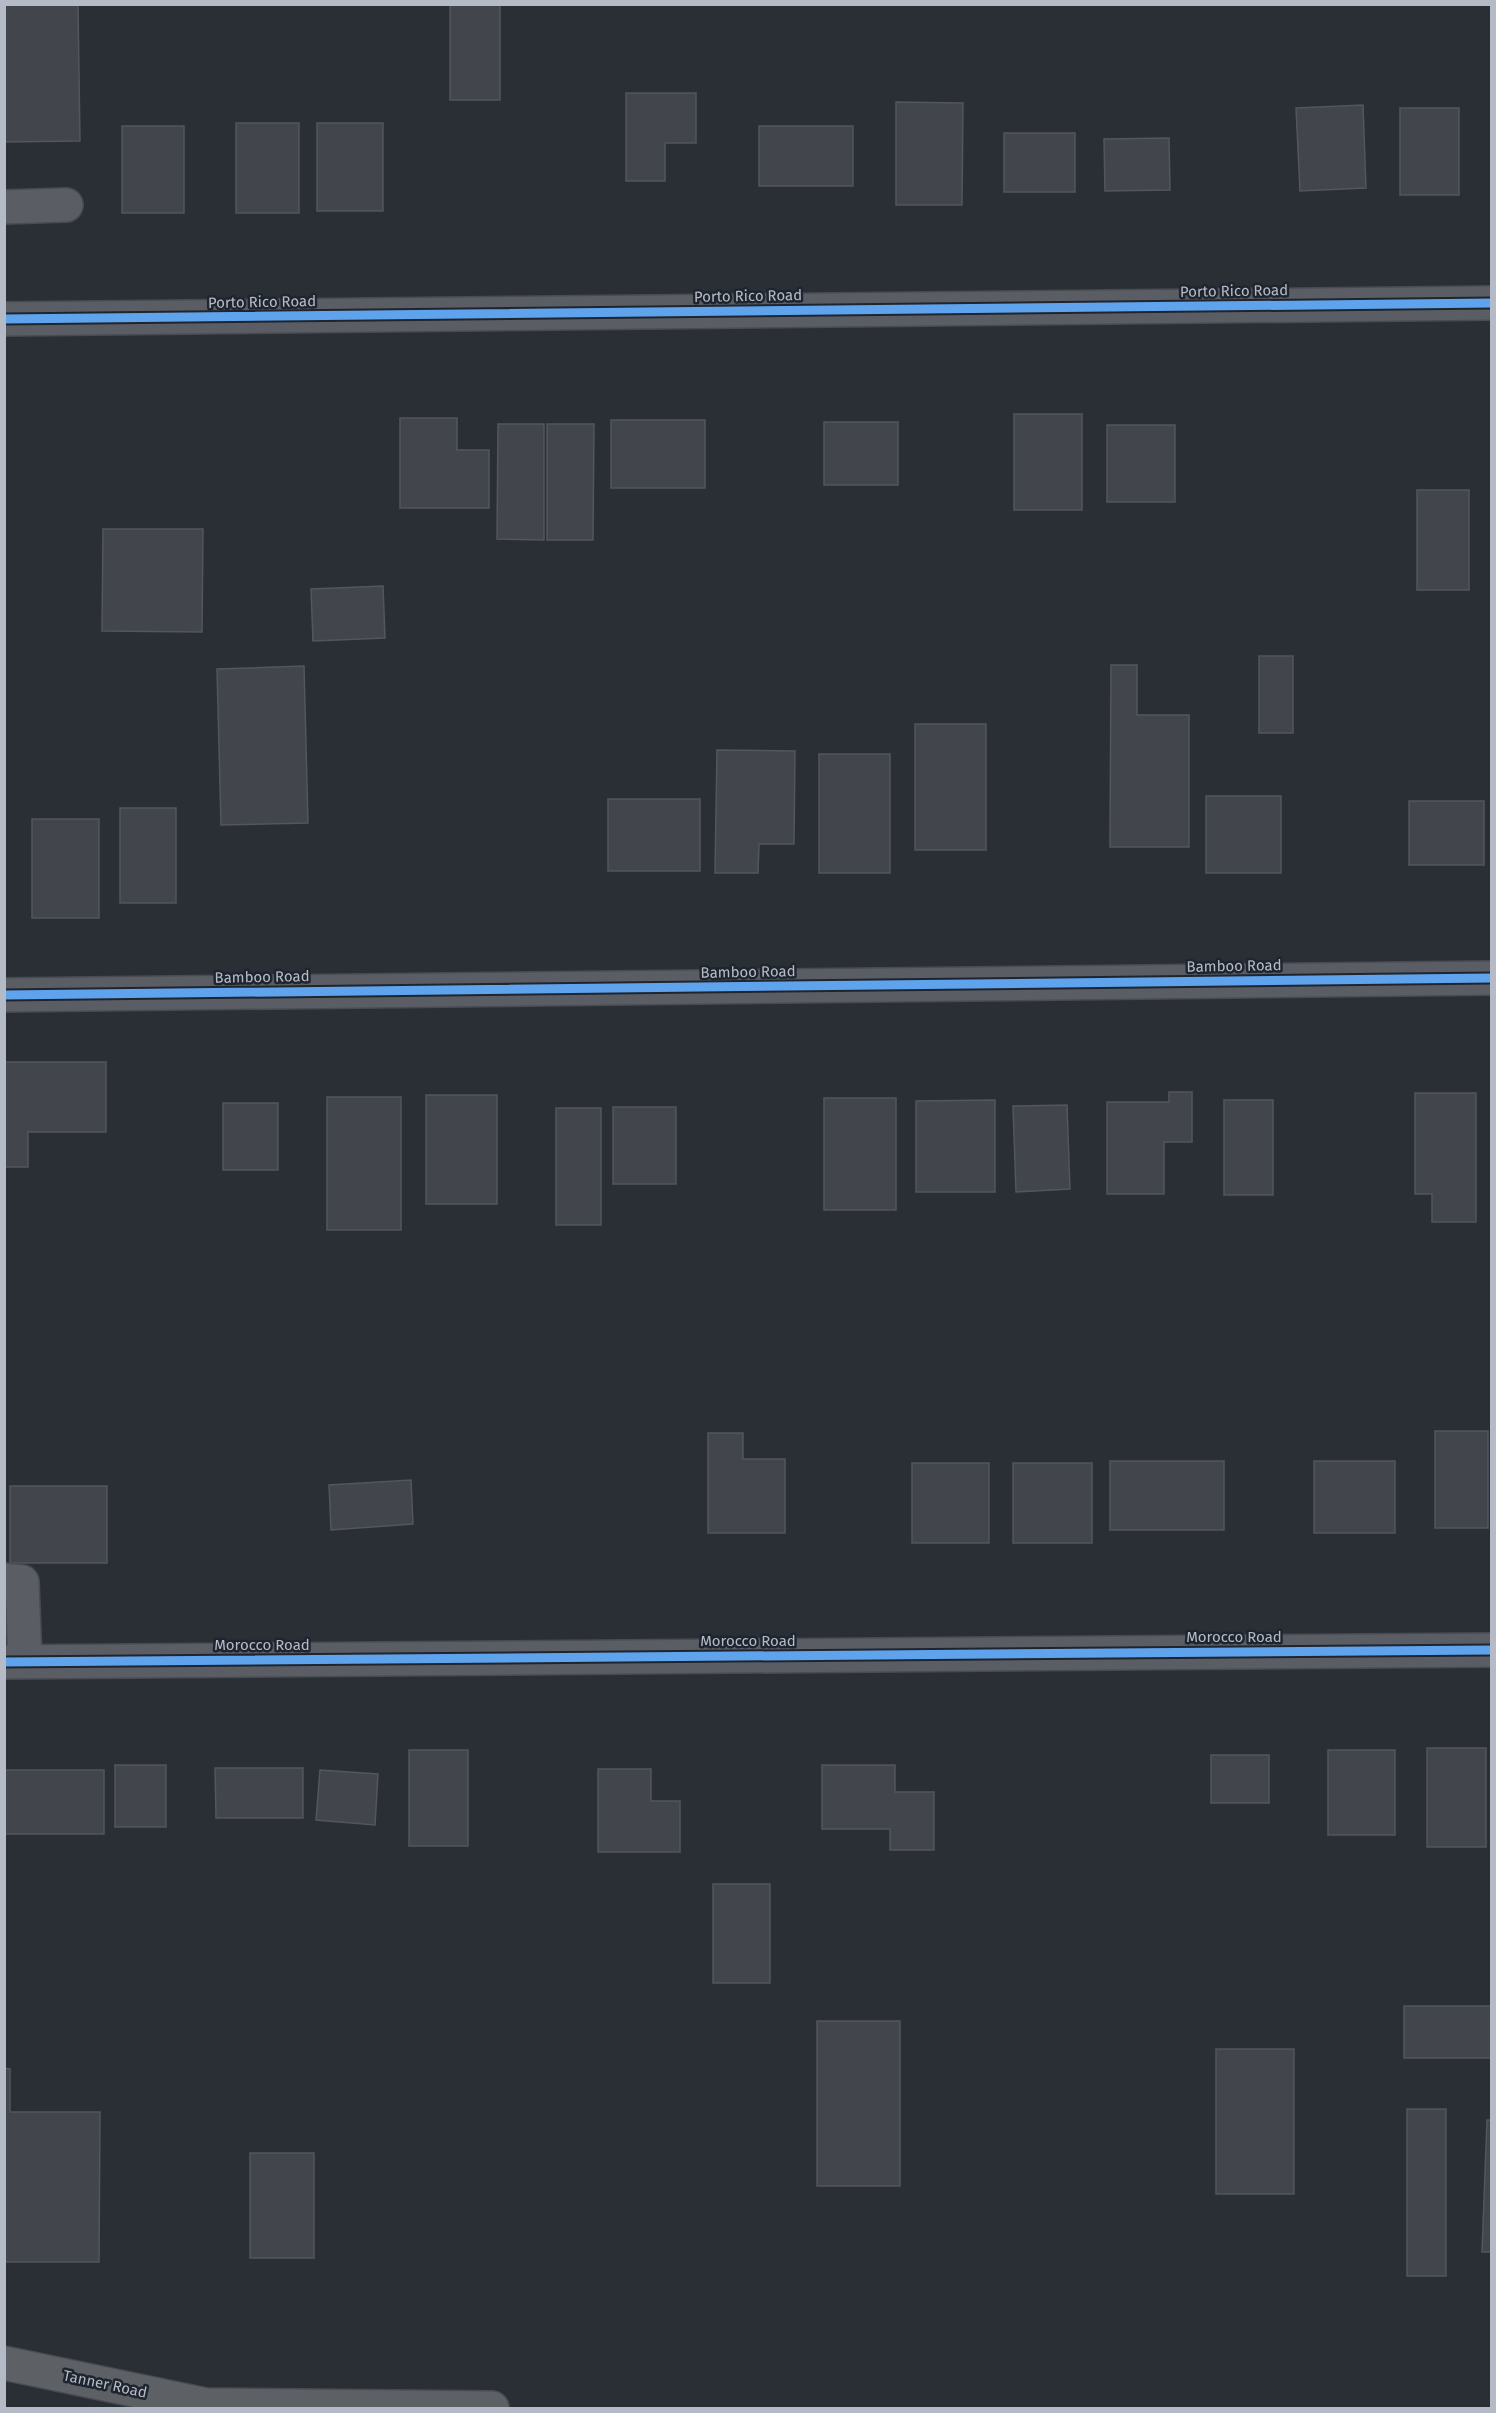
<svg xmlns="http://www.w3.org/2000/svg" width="1496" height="2413" viewBox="0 0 1496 2413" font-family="'Fira Sans',sans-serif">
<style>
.building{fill:#42464c;stroke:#52565d;stroke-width:1.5}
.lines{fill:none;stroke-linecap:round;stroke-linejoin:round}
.minor-casing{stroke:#484b51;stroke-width:36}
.major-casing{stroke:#484b53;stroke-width:36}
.minor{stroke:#5a5d64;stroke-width:33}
.major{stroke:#5d6065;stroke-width:33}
.cycleway-casing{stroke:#1f252f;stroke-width:13}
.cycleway{stroke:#60a3ed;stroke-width:9}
.labels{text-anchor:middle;stroke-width:5;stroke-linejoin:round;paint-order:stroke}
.street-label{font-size:15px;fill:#b5bbc6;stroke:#1f252f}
</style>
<rect width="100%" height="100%" fill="#2a2f36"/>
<path class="building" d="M 4,4 L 78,4 L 80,141 L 4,142 Z
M 450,4 L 500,4 L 500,100 L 450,100 Z
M 626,93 L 696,93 L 696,143 L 665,143 L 665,181 L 626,181 Z
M 896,102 L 963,103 L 962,205 L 896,205 Z
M 1363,105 L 1366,188 L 1300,191 L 1296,108 Z
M 1400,108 L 1459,108 L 1459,195 L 1400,195 Z
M 236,123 L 299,123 L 299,213 L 236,213 Z
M 317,123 L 383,123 L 383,211 L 317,211 Z
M 122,126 L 184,126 L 184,213 L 122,213 Z
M 759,126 L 853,126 L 853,186 L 759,186 Z
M 1004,133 L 1075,133 L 1075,192 L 1004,192 Z
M 1169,138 L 1170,190 L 1105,191 L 1104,139 Z
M 1014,414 L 1082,414 L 1082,510 L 1014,510 Z
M 400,418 L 457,418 L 457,450 L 489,450 L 489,508 L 400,508 Z
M 611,420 L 705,420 L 705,488 L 611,488 Z
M 824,422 L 898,422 L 898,485 L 824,485 Z
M 498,424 L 544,424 L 544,540 L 497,539 Z
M 547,424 L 594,424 L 593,540 L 547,540 Z
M 1107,425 L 1175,425 L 1175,502 L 1107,502 Z
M 1417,490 L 1469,490 L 1469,590 L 1417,590 Z
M 103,529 L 203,529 L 202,632 L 102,631 Z
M 383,586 L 385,638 L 313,641 L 311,589 Z
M 1259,656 L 1293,656 L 1293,733 L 1259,733 Z
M 1111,665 L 1137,665 L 1137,715 L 1189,715 L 1189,847 L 1110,847 Z
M 304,666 L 308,823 L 221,825 L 217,669 Z
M 915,724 L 986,724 L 986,850 L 915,850 Z
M 717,750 L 795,751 L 794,844 L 759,844 L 758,873 L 715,873 Z
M 819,754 L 890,754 L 890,873 L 819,873 Z
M 1206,796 L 1281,796 L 1281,873 L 1206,873 Z
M 608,799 L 700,799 L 700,871 L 608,871 Z
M 1409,801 L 1484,801 L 1484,865 L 1409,865 Z
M 120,808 L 176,808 L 176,903 L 120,903 Z
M 32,819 L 99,819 L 99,918 L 32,918 Z
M 4,1062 L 106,1062 L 106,1132 L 28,1132 L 28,1167 L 4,1167 Z
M 1169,1092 L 1192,1092 L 1192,1142 L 1164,1142 L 1164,1194 L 1107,1194 L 1107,1102 L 1169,1102 Z
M 1415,1093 L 1476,1093 L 1476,1222 L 1432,1222 L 1432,1194 L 1415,1194 Z
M 426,1095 L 497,1095 L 497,1204 L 426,1204 Z
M 327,1097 L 401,1097 L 401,1230 L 327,1230 Z
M 824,1098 L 896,1098 L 896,1210 L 824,1210 Z
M 995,1100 L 995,1192 L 916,1192 L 916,1101 Z
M 1224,1100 L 1273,1100 L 1273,1195 L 1224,1195 Z
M 223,1103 L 278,1103 L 278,1170 L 223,1170 Z
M 1067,1105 L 1070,1189 L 1016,1192 L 1013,1106 Z
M 613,1107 L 676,1107 L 676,1184 L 613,1184 Z
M 556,1108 L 601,1108 L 601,1225 L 556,1225 Z
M 1435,1431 L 1488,1431 L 1488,1528 L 1435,1528 Z
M 708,1433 L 743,1433 L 743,1459 L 785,1459 L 785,1533 L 708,1533 Z
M 1110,1461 L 1224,1461 L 1224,1530 L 1110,1530 Z
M 1314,1461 L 1395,1461 L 1395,1533 L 1314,1533 Z
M 912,1463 L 989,1463 L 989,1543 L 912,1543 Z
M 1013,1463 L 1092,1463 L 1092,1543 L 1013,1543 Z
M 411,1480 L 413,1524 L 331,1530 L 329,1485 Z
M 10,1486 L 107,1486 L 107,1563 L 10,1563 Z
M 1427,1748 L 1486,1748 L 1486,1847 L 1427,1847 Z
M 409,1750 L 468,1750 L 468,1846 L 409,1846 Z
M 1328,1750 L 1395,1750 L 1395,1835 L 1328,1835 Z
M 1211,1755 L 1269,1755 L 1269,1803 L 1211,1803 Z
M 115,1765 L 166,1765 L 166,1827 L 115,1827 Z
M 822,1765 L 895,1765 L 895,1792 L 934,1792 L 934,1850 L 890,1850 L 890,1829 L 822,1829 Z
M 215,1768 L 303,1768 L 303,1818 L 216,1818 Z
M 598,1769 L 651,1769 L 651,1801 L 680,1801 L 680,1852 L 598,1852 Z
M 4,1770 L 104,1770 L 104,1834 L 4,1834 Z
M 320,1770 L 378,1774 L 375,1825 L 316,1820 Z
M 713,1884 L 770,1884 L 770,1983 L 713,1983 Z
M 1404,2006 L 1492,2006 L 1492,2058 L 1404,2058 Z
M 817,2021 L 900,2021 L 900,2186 L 817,2186 Z
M 1216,2049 L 1294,2049 L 1294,2194 L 1216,2194 Z
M 4,2068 L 10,2069 L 10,2112 L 100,2112 L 99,2262 L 4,2262 Z
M 1407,2109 L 1446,2109 L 1446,2276 L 1407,2276 Z
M 1487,2120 L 1492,2120 L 1492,2252 L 1482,2252 Z
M 250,2153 L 314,2153 L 314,2258 L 250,2258 Z"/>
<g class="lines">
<g class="minor-casing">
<path id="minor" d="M 4,207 L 66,205
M 4,319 L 1492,303
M 4,995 L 1492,978
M 4,1580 L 22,1582 L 25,1662
M 4,1662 L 1492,1650"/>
</g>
<g class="major-casing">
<path id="major" d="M 4,2363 L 206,2405 L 492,2408"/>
</g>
<use href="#minor" class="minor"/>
<use href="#major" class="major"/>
<g class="cycleway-casing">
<path id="cycleway" d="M 4,319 L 1492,303
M 4,995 L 1492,978
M 4,1662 L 1492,1650"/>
</g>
<use href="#cycleway" class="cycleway"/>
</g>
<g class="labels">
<g class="street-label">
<text transform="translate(1234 291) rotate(-1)" y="5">Porto Rico Road</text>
<text transform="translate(748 296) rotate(-1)" y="5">Porto Rico Road</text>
<text transform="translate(262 302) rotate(-1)" y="5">Porto Rico Road</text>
<text transform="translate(1234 966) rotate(-1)" y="5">Bamboo Road</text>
<text transform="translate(748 972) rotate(-1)" y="5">Bamboo Road</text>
<text transform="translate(262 977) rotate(-1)" y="5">Bamboo Road</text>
<text x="1234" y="1642">Morocco Road</text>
<text x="748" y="1646">Morocco Road</text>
<text x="262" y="1650">Morocco Road</text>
<text transform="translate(105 2384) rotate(12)" y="5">Tanner Road</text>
</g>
</g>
<rect width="1496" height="2413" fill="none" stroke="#b5bbc6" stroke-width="12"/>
</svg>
